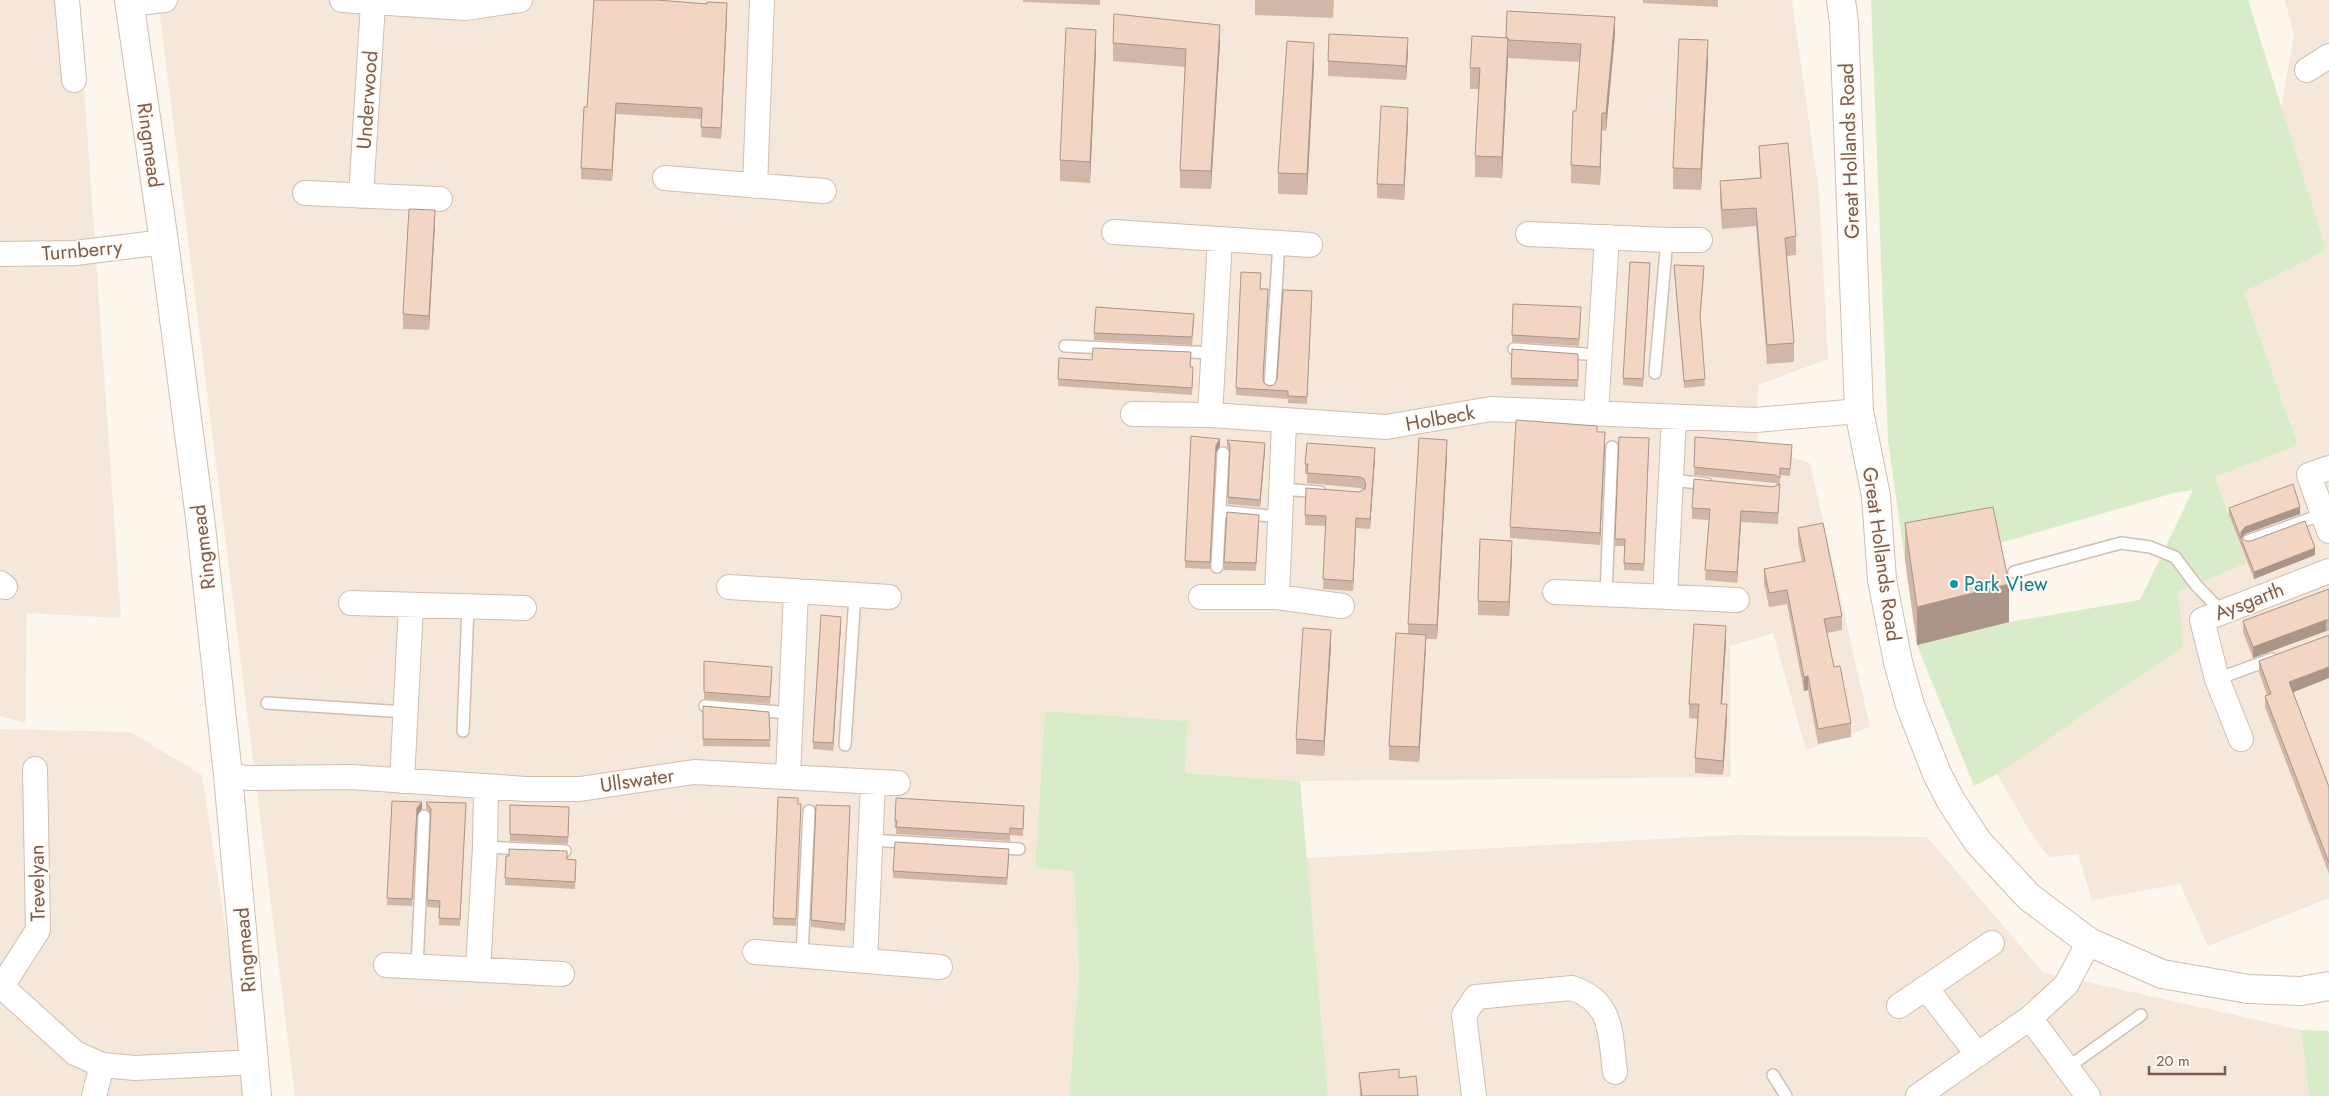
<svg xmlns="http://www.w3.org/2000/svg" width="2329" height="1096" viewBox="0 0 2329 1096" font-family="Jost,sans-serif">
<style>
.residential{fill:#f5e8da}
.green{fill:#d8ecc9}
.lines{fill:none;stroke-linecap:round;stroke-linejoin:round}
.service-casing{stroke:#d1beb0;stroke-width:14}
.minor-casing{stroke:#d1beb0;stroke-width:26}
.tertiary-casing{stroke:#d1beb0;stroke-width:30}
.service{stroke:#fff;stroke-width:11}
.minor{stroke:#fff;stroke-width:24}
.tertiary{stroke:#fff;stroke-width:28}
.wall{fill:#d1b7a8}
.shaded-wall{fill:#aa9588}
.building{fill:#f3d5c3;stroke:#aa9588}
.culture-dot{fill:#0f9aa8;stroke:#fffaf3;stroke-width:2}
.labels{text-anchor:middle;stroke-width:4;stroke-linejoin:round;paint-order:stroke}
.street-label{font-size:20px;fill:#7a5c4d;stroke:#fffaf3}
.culture-label{font-size:20px;fill:#0d838f;stroke:#fffaf3;text-anchor:start}
</style>
<rect width="100%" height="100%" fill="#fdf6ec"/>
<path class="residential" d="M 0,0 L 78,0 L 121,618 L 27,613 L 25,723 L 0,716 Z
M 158,0 L 1792,0 L 1819,193 L 1828,359 L 1758,385 L 1757,445 L 1810,463 L 1870,727 L 1806,750 L 1773,633 L 1730,646 L 1731,777 L 1300,781 L 1185,773 L 1188,721 L 1045,711 L 1035,868 L 1074,870 L 1079,972 L 1069,1096 L 295,1096 Z
M 2285,0 L 2329,0 L 2329,898 L 2208,946 L 2180,884 L 2092,900 L 2078,854 L 2049,857 L 2030,832 L 1997,774 L 2168,657 L 2178,592 L 2215,477 L 2298,444 L 2244,292 L 2325,250 L 2281,108 L 2294,36 Z
M 0,729 L 130,732 L 202,775 L 251,1096 L 0,1096 Z
M 1734,835 L 1927,837 L 2043,972 L 2301,1030 L 2309,1096 L 1328,1096 L 1306,858 Z"/>
<path class="green" d="M 1871,0 L 2248,0 L 2326,250 L 2244,292 L 2298,445 L 2215,477 L 2246,563 L 2178,592 L 2183,647 L 1997,774 L 1974,786 L 1917,645 L 2009,622 L 2140,600 L 2193,490 L 2174,493 L 1993,545 L 1905,561 L 1888,441 Z
M 1045,711 L 1188,721 L 1185,773 L 1300,781 L 1328,1096 L 1069,1096 L 1079,972 L 1074,871 L 1035,868 Z
M 2301,1030 L 2329,1031 L 2329,1096 L 2309,1096 Z"/>
<g class="lines">
<g class="service-casing">
<path id="service" d="M 1065,346 L 1212,353
M 1514,349 L 1600,355
M 1655,373 L 1667,240
M 1270,386 L 1279,243
M 1672,480 L 1707,484
M 1282,489 L 1320,492
M 1220,511 L 1280,517
M 2248,541 L 2323,514
M 1217,567 L 1223,453
M 2014,572 L 2121,543 L 2150,547 L 2175,557 L 2196,585 L 2222,612
M 1606,594 L 1612,447
M 2217,679 L 2272,659
M 267,703 L 405,712
M 705,706 L 791,713
M 463,731 L 468,607
M 845,745 L 855,595
M 870,840 L 1019,849
M 485,847 L 565,851
M 802,956 L 809,811
M 417,967 L 424,816
M 2067,1068 L 2141,1015
M 1773,1075 L 1786,1096"/>
</g>
<g class="minor-casing">
<path id="minor" d="M 67,0 L 74,80
M 342,0 L 465,8 L 520,0
M 129,4 L 165,0
M 2307,70 L 2329,56
M 665,178 L 824,191
M 755,186 L 762,0
M 305,193 L 440,199
M 361,196 L 373,4
M 1114,232 L 1310,245
M 1528,234 L 1667,240 L 1700,240
M 0,254 L 75,253 L 164,242
M 1596,413 L 1607,237
M 1133,414 L 1210,415 L 1386,427 L 1491,409 L 1755,420 L 1859,411
M 1210,415 L 1220,239
M 2329,468 L 2309,475 L 2329,531
M 0,583 L 5,587
M 729,587 L 889,597
M 1555,592 L 1737,600
M 1201,597 L 1277,597 L 1342,606
M 1277,597 L 1284,422
M 1665,597 L 1674,418
M 351,603 L 524,608
M 2241,739 L 2217,679 L 2202,620 L 2329,571
M 228,775 L 248,778 L 351,777 L 526,789 L 580,789 L 694,772 L 898,783
M 788,777 L 796,591
M 402,781 L 411,605
M 755,952 L 940,967
M 865,961 L 873,782
M 386,965 L 562,974
M 478,970 L 485,847 L 486,788
M 0,985 L 75,1053 L 102,1065 L 135,1068 L 255,1062
M 2,986 L 38,930 L 35,769
M 1926,988 L 1978,1055
M 1899,1006 L 1992,943
M 2030,1018 L 2088,1096
M 94,1096 L 102,1065
M 1474,1096 L 1464,1015 L 1476,997 L 1572,988 C 1614,1002 1610,1035 1615,1072
M 1918,1096 L 2030,1018 L 2066,985 L 2089,942"/>
</g>
<g class="tertiary-casing">
<path id="tertiary" d="M 129,0 L 164,242 L 201,526 L 228,775 L 257,1096
M 1841,0 L 1844,23 L 1859,411 L 1876,496 L 1882,580 L 1898,662 L 1910,705 L 1937,774 L 1951,801 L 1978,842 L 2029,897 L 2089,942 L 2162,974 L 2248,989 L 2301,991 L 2329,986"/>
</g>
<use href="#service" class="service"/>
<use href="#minor" class="minor"/>
<use href="#tertiary" class="tertiary"/>
</g>
<path class="wall" d="M 1023,0 L 1100,0 L 1100,5 L 1023,2 Z
M 1255,0 L 1334,0 L 1333,18 L 1255,15 Z
M 1643,0 L 1718,0 L 1718,7 L 1643,3 Z
M 727,14 L 721,139 L 701,137 L 702,119 L 616,114 L 612,181 L 581,179 L 581,168 L 587,107 Z
M 1615,34 L 1606,131 L 1602,130 L 1600,185 L 1571,183 L 1571,165 L 1576,111 L 1580,62 L 1508,58 L 1502,178 L 1475,177 L 1475,156 L 1479,89 L 1470,89 L 1470,68 L 1506,38 Z
M 1220,42 L 1211,189 L 1180,188 L 1180,170 L 1185,67 L 1113,61 L 1113,43 Z
M 1096,51 L 1090,183 L 1060,181 L 1060,160 Z
M 1408,52 L 1406,80 L 1328,76 L 1328,61 Z
M 1708,61 L 1701,190 L 1673,189 L 1673,168 Z
M 1314,64 L 1307,195 L 1278,194 L 1278,173 Z
M 1408,122 L 1404,200 L 1377,198 L 1377,184 Z
M 1759,146 L 1796,236 L 1796,255 L 1787,256 L 1794,343 L 1794,362 L 1767,364 L 1756,226 L 1722,229 L 1720,200 L 1720,181 L 1760,178 L 1759,164 Z
M 435,224 L 429,330 L 403,329 L 403,314 Z
M 1674,265 L 1704,274 L 1700,319 L 1705,386 L 1684,388 Z
M 1650,271 L 1643,387 L 1623,385 L 1623,378 Z
M 1261,289 L 1268,296 L 1263,380 L 1264,383 L 1269,386 L 1274,385 L 1277,379 L 1312,298 L 1307,404 L 1288,403 L 1288,399 L 1236,395 L 1236,388 Z
M 1513,304 L 1581,315 L 1579,346 L 1512,342 Z
M 1194,321 L 1192,345 L 1094,340 L 1094,333 Z
M 1512,349 L 1578,354 L 1578,387 L 1511,385 Z
M 1191,367 L 1193,374 L 1192,395 L 1058,386 L 1058,379 Z
M 1597,432 L 1605,443 L 1600,545 L 1510,538 L 1510,527 Z
M 1191,436 L 1220,446 L 1216,453 L 1210,569 L 1185,568 Z
M 1619,437 L 1649,445 L 1644,571 L 1624,570 L 1624,546 L 1615,546 Z
M 1695,437 L 1792,452 L 1790,476 L 1780,475 L 1778,524 L 1741,522 L 1737,583 L 1705,580 L 1709,520 L 1692,519 L 1692,508 L 1778,485 L 1775,483 L 1694,475 Z
M 1227,440 L 1265,450 L 1260,507 L 1228,504 L 1230,453 L 1227,447 Z
M 1447,455 L 1437,639 L 1426,639 L 1419,762 L 1389,760 L 1389,746 L 1408,633 L 1408,624 Z
M 1375,458 L 1370,529 L 1356,528 L 1353,591 L 1323,589 L 1326,526 L 1305,525 L 1305,515 L 1364,490 L 1360,488 L 1307,483 L 1307,474 L 1305,474 L 1305,464 Z
M 2229,508 L 2300,514 L 2245,534 L 2242,538 L 2246,541 L 2251,541 L 2315,555 L 2254,579 L 2229,515 Z
M 1259,522 L 1256,571 L 1224,570 L 1224,562 Z
M 1905,523 L 2009,622 L 1917,645 L 1905,561 Z
M 1798,528 L 1842,616 L 1842,630 L 1827,633 L 1834,667 L 1851,723 L 1851,737 L 1818,744 L 1808,690 L 1804,691 L 1787,604 L 1769,607 L 1764,584 L 1764,569 L 1802,562 L 1798,542 Z
M 1512,555 L 1509,616 L 1478,615 L 1478,601 Z
M 2329,589 L 2329,631 L 2326,631 L 2253,658 L 2243,632 L 2243,621 Z
M 841,624 L 833,751 L 813,749 L 813,742 Z
M 1726,641 L 1722,704 L 1727,718 L 1723,775 L 1695,773 L 1695,758 L 1698,719 L 1689,718 L 1689,704 Z
M 1331,645 L 1324,756 L 1296,754 L 1296,739 Z
M 704,661 L 772,674 L 770,704 L 704,699 Z
M 2259,661 L 2293,692 L 2329,787 L 2329,874 L 2265,707 L 2265,696 L 2267,695 L 2259,672 Z
M 703,706 L 769,712 L 770,747 L 703,746 Z
M 798,798 L 796,926 L 773,925 L 773,918 Z
M 392,801 L 422,809 L 417,816 L 412,906 L 387,905 Z
M 426,802 L 466,803 L 460,926 L 439,925 L 440,908 L 427,907 L 431,816 L 426,809 Z
M 510,805 L 569,807 L 568,844 L 510,841 Z
M 850,806 L 845,931 L 811,927 L 811,920 Z
M 1024,814 L 1023,836 L 1010,835 L 1010,841 L 896,834 L 896,828 L 895,828 L 895,821 Z
M 1009,856 L 1007,885 L 893,878 L 893,871 Z
M 567,859 L 576,867 L 575,889 L 505,885 L 505,878 Z
M 1359,1073 L 1399,1078 L 1418,1096 L 1360,1096 Z"/>
<path class="shaded-wall" d="M 727,3 L 727,14 L 721,139 L 721,128 Z
M 1615,17 L 1615,34 L 1606,131 L 1606,113 Z
M 1220,25 L 1220,42 L 1211,189 L 1211,171 Z
M 1096,30 L 1096,51 L 1090,183 L 1090,162 Z
M 1408,38 L 1408,52 L 1406,80 L 1406,66 Z
M 1508,38 L 1508,59 L 1502,178 L 1502,157 Z
M 1708,40 L 1708,61 L 1701,190 L 1701,169 Z
M 1314,43 L 1314,64 L 1307,195 L 1307,174 Z
M 616,103 L 616,114 L 612,181 L 612,170 Z
M 1408,108 L 1408,122 L 1404,200 L 1404,185 Z
M 1602,113 L 1602,130 L 1600,185 L 1600,167 Z
M 435,210 L 435,224 L 429,330 L 429,316 Z
M 1605,432 L 1605,443 L 1600,545 L 1600,533 Z
M 1220,439 L 1220,446 L 1216,453 L 1210,569 L 1216,445 Z
M 1447,440 L 1447,455 L 1437,639 L 1437,625 Z
M 1265,443 L 1265,450 L 1260,507 L 1260,500 Z
M 1375,448 L 1375,458 L 1370,529 L 1370,519 Z
M 2300,507 L 2300,514 L 2245,534 L 2241,539 L 2241,532 L 2245,527 Z
M 1741,511 L 1741,522 L 1737,583 L 1737,572 Z
M 1356,518 L 1356,528 L 1353,591 L 1353,581 Z
M 1512,541 L 1512,555 L 1509,616 L 1509,602 Z
M 2315,548 L 2315,555 L 2254,579 L 2254,572 Z
M 2009,584 L 2009,622 L 1917,645 L 1917,607 Z
M 841,617 L 841,624 L 833,751 L 833,743 Z
M 2326,620 L 2326,631 L 2253,658 L 2253,647 Z
M 1726,626 L 1726,641 L 1721,718 L 1721,704 Z
M 1331,630 L 1331,645 L 1324,756 L 1324,741 Z
M 1426,635 L 1426,649 L 1419,762 L 1419,747 Z
M 2329,667 L 2329,678 L 2289,694 L 2289,682 Z
M 1808,676 L 1808,690 L 1804,691 L 1804,677 Z
M 1727,704 L 1727,718 L 1723,775 L 1723,761 Z
M 422,802 L 422,809 L 417,816 L 412,906 L 417,808 Z"/>
<path class="building" d="M 594,0 L 657,0 L 707,4 L 707,2 L 727,3 L 721,128 L 701,127 L 702,108 L 616,103 L 612,170 L 581,168 L 584,107 L 587,107 Z
M 1507,11 L 1615,17 L 1606,113 L 1602,113 L 1600,167 L 1571,165 L 1573,111 L 1576,111 L 1581,44 L 1508,40 L 1508,38 L 1506,38 Z
M 1114,14 L 1220,25 L 1211,171 L 1180,170 L 1186,49 L 1113,43 Z
M 1066,28 L 1096,30 L 1090,162 L 1060,160 Z
M 1329,34 L 1408,38 L 1406,66 L 1328,61 Z
M 1472,36 L 1508,38 L 1502,157 L 1475,156 L 1480,68 L 1470,68 Z
M 1679,39 L 1708,40 L 1701,169 L 1673,168 Z
M 1287,41 L 1314,43 L 1307,174 L 1278,173 Z
M 1381,106 L 1408,108 L 1404,185 L 1377,184 Z
M 1788,143 L 1796,236 L 1785,238 L 1794,343 L 1767,345 L 1756,208 L 1722,210 L 1720,181 L 1761,178 L 1759,146 Z
M 409,209 L 435,210 L 429,316 L 403,314 Z
M 1630,262 L 1650,263 L 1643,379 L 1623,378 Z
M 1674,265 L 1704,266 L 1700,315 L 1705,379 L 1684,381 Z
M 1241,272 L 1261,273 L 1260,289 L 1268,289 L 1263,378 L 1264,383 L 1269,386 L 1274,385 L 1277,379 L 1283,290 L 1312,291 L 1307,397 L 1288,396 L 1288,391 L 1236,388 Z
M 1513,304 L 1581,307 L 1579,339 L 1512,335 Z
M 1096,307 L 1194,314 L 1192,337 L 1094,333 Z
M 1093,348 L 1191,352 L 1190,367 L 1193,367 L 1192,388 L 1058,379 L 1059,358 L 1092,360 Z
M 1512,349 L 1578,354 L 1578,380 L 1511,378 Z
M 1516,420 L 1597,426 L 1597,432 L 1605,432 L 1600,533 L 1510,527 Z
M 1191,436 L 1220,439 L 1216,445 L 1210,562 L 1185,561 Z
M 1619,437 L 1649,438 L 1644,564 L 1624,563 L 1625,539 L 1615,539 Z
M 1695,437 L 1792,445 L 1790,469 L 1780,468 L 1780,478 L 1775,475 L 1694,467 Z
M 1419,438 L 1447,440 L 1437,625 L 1408,624 Z
M 1227,440 L 1265,443 L 1260,500 L 1228,497 L 1230,446 Z
M 1307,443 L 1375,448 L 1370,519 L 1356,518 L 1353,581 L 1323,579 L 1326,516 L 1305,515 L 1306,488 L 1359,492 L 1365,489 L 1366,485 L 1364,479 L 1360,477 L 1307,473 L 1308,464 L 1305,464 Z
M 1694,479 L 1773,487 L 1780,484 L 1778,513 L 1741,511 L 1737,572 L 1705,570 L 1710,509 L 1692,508 Z
M 2293,484 L 2300,507 L 2245,527 L 2241,532 L 2241,537 L 2246,541 L 2251,541 L 2305,521 L 2315,548 L 2254,572 L 2229,508 Z
M 1993,507 L 2009,584 L 1917,607 L 1905,523 Z
M 1227,512 L 1259,515 L 1256,563 L 1224,562 Z
M 1823,523 L 1842,616 L 1824,619 L 1834,667 L 1840,666 L 1851,723 L 1818,729 L 1808,676 L 1804,677 L 1787,590 L 1769,593 L 1764,569 L 1805,561 L 1798,528 Z
M 1480,539 L 1512,541 L 1509,602 L 1478,601 Z
M 2329,589 L 2329,620 L 2326,620 L 2253,647 L 2243,621 Z
M 821,615 L 841,617 L 833,743 L 813,742 Z
M 1694,624 L 1726,626 L 1721,704 L 1727,704 L 1723,761 L 1695,758 L 1699,704 L 1689,704 Z
M 1303,628 L 1331,630 L 1324,741 L 1296,739 Z
M 1396,633 L 1426,635 L 1419,747 L 1389,746 Z
M 2329,635 L 2329,667 L 2289,682 L 2329,787 L 2329,863 L 2265,696 L 2271,694 L 2259,661 Z
M 704,661 L 772,667 L 770,697 L 704,692 Z
M 703,706 L 769,712 L 770,740 L 703,739 Z
M 778,797 L 798,798 L 798,804 L 801,804 L 796,919 L 773,918 Z
M 896,798 L 1024,806 L 1023,829 L 1010,828 L 1010,834 L 896,827 L 897,821 L 895,821 Z
M 392,801 L 422,802 L 417,808 L 412,899 L 387,898 Z
M 426,802 L 466,803 L 460,919 L 439,918 L 440,901 L 427,900 L 431,809 Z
M 510,805 L 569,807 L 568,837 L 510,834 Z
M 816,805 L 850,806 L 845,924 L 811,920 Z
M 895,842 L 1009,849 L 1007,878 L 893,871 Z
M 509,849 L 567,851 L 567,859 L 576,860 L 575,882 L 505,878 L 506,856 L 509,856 Z
M 1399,1069 L 1399,1078 L 1416,1076 L 1418,1096 L 1362,1096 L 1359,1073 Z"/>
<circle class="culture-dot" cx="1954" cy="584" r="5"/>
<g class="labels">
<g class="street-label">
<text transform="translate(367 100) rotate(-86)" y="7">Underwood</text>
<text transform="translate(150 145) rotate(82)" y="7">Ringmead</text>
<text transform="translate(1849 151) rotate(-92)" y="7">Great Hollands Road</text>
<text transform="translate(82 250) rotate(-5)" y="7">Turnberry</text>
<text transform="translate(1440 418) rotate(-10)" y="7">Holbeck</text>
<text transform="translate(203 547) rotate(-97)" y="7">Ringmead</text>
<text transform="translate(1882 554) rotate(82)" y="7">Great Hollands Road</text>
<text transform="translate(2249 601) rotate(-21)" y="7">Aysgarth</text>
<text transform="translate(637 780) rotate(-8)" y="7">Ullswater</text>
<text transform="translate(37 883) rotate(-91)" y="7">Trevelyan</text>
<text transform="translate(245 950) rotate(-95)" y="7">Ringmead</text>
</g>
<g class="culture-label">
<text x="1964" y="591">Park View</text>
</g>
</g>
<path d="M2149 1066v8h76v-8" fill="none" stroke="#7a5c4d" stroke-width="2.5"/>
<text x="2156" y="1066" font-size="15" fill="#7a5c4d" stroke="#fffaf3" stroke-width="4" paint-order="stroke">20 m</text>
</svg>
